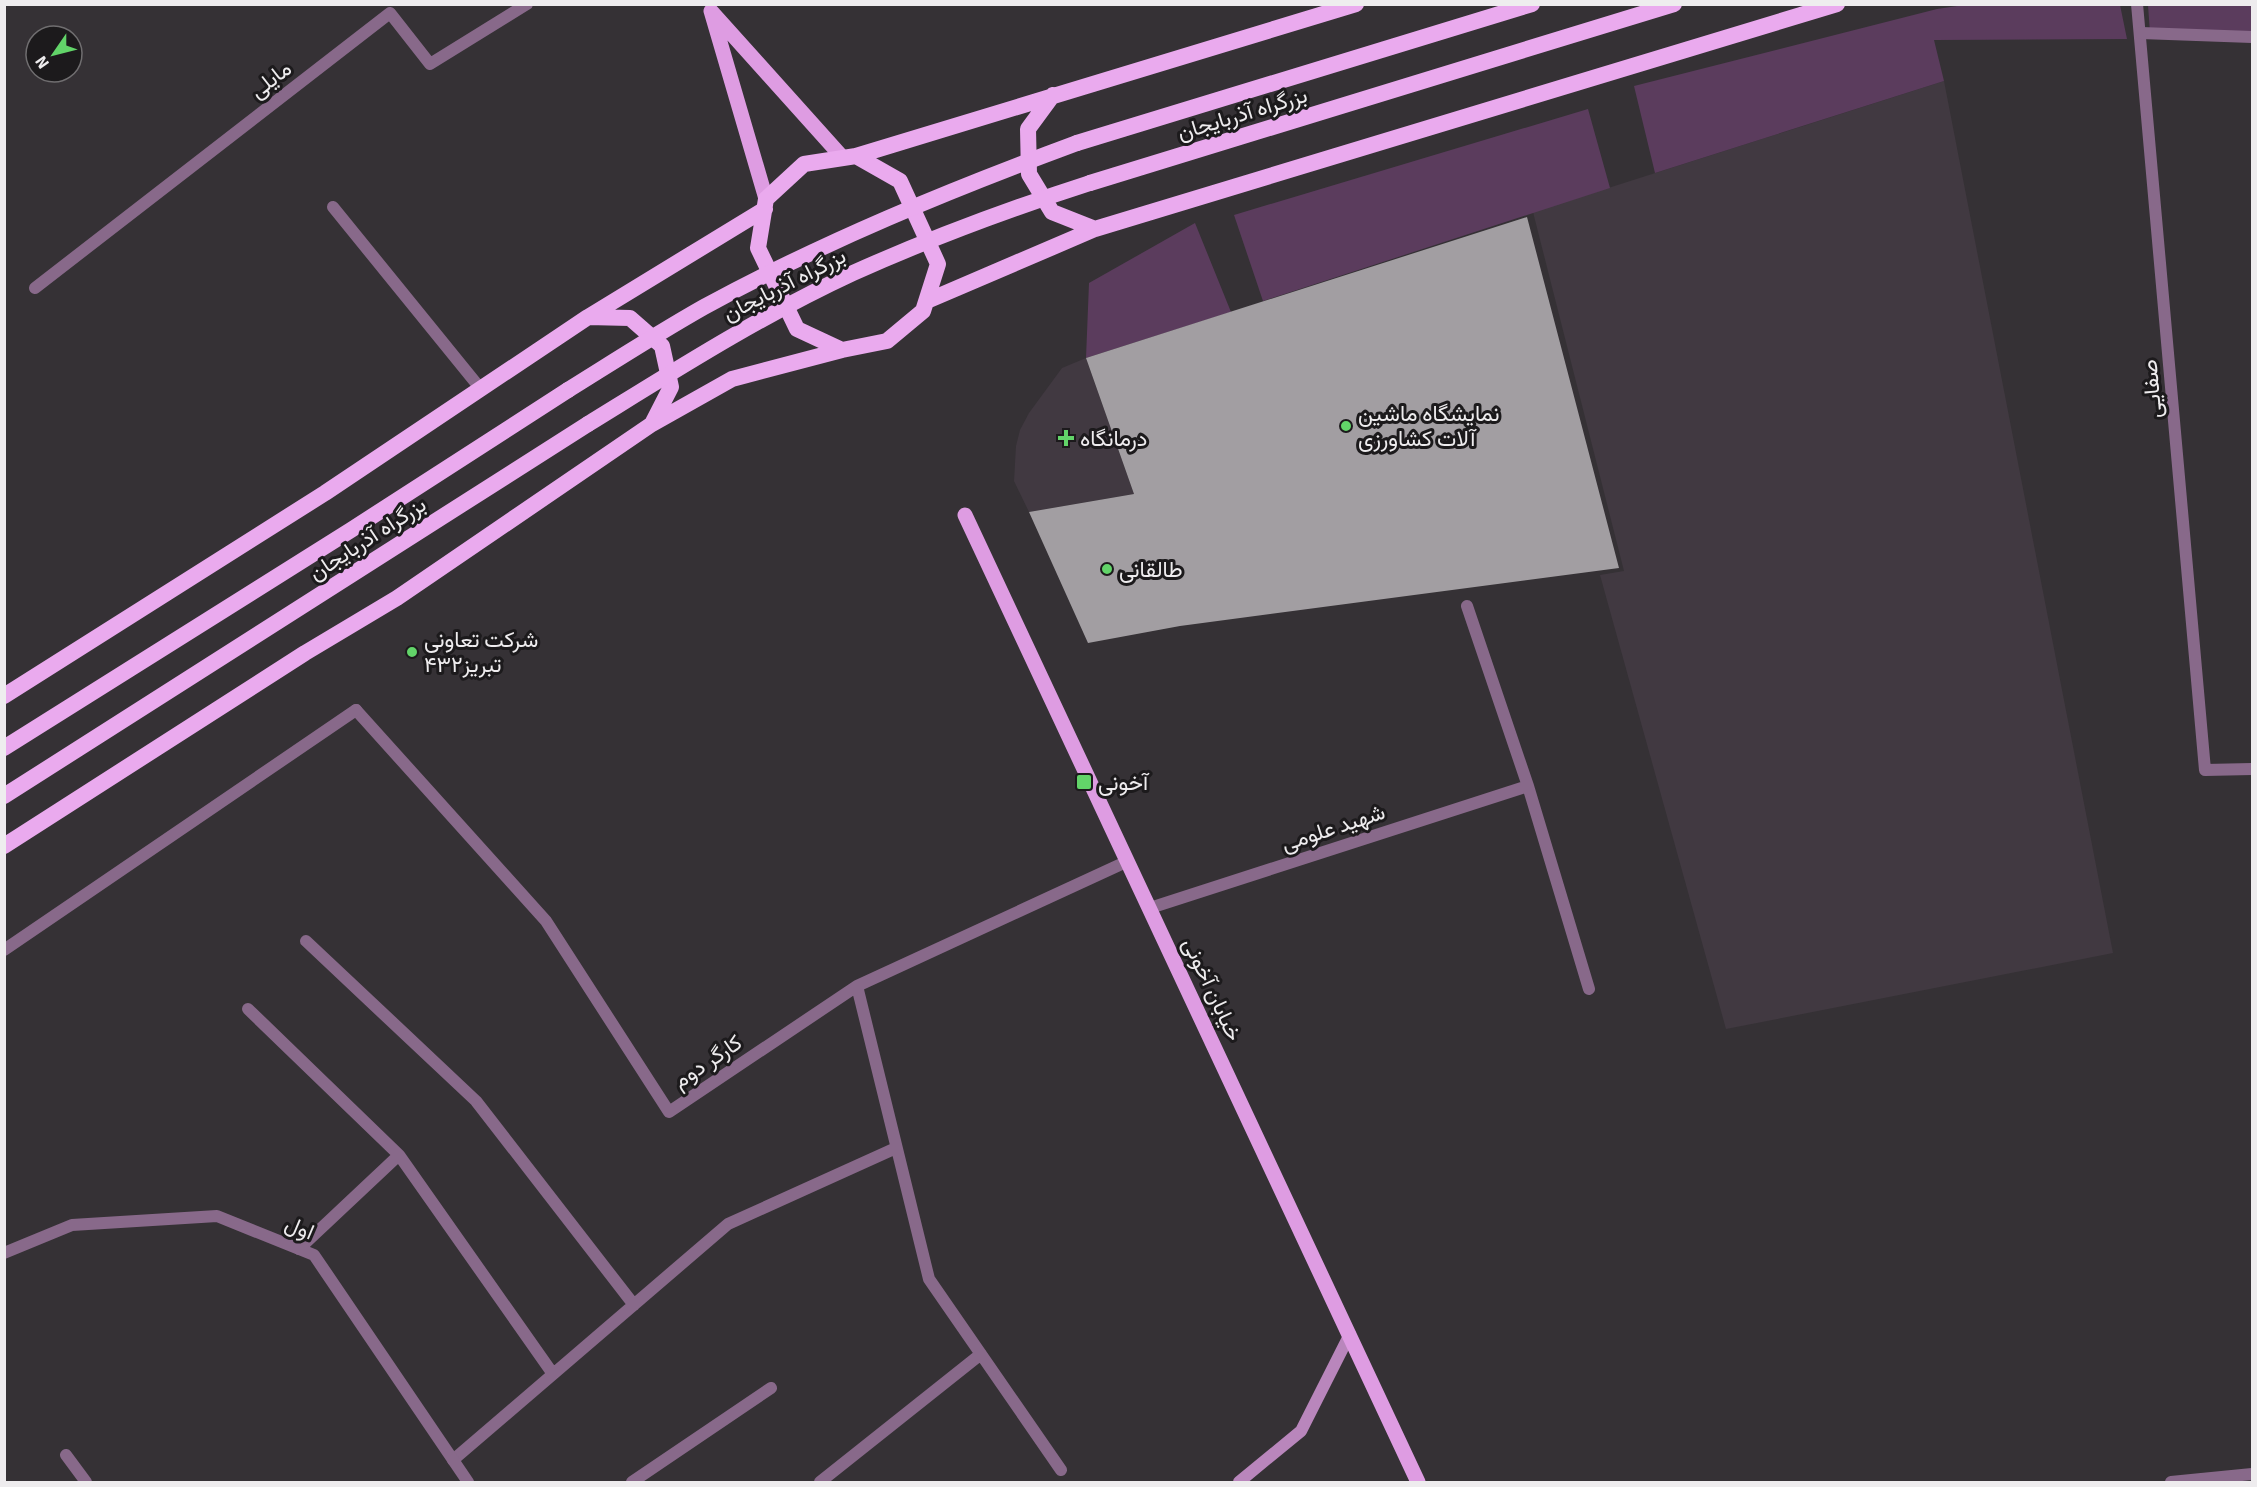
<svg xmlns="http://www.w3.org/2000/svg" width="2257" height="1487" viewBox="0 0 2257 1487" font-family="Signika,Vazirmatn,sans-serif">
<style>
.built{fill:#413941}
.green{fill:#5b3c5d}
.building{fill:#a29ea2}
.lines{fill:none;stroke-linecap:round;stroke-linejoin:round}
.service{stroke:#88698a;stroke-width:12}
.minor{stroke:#88698a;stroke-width:12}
.secondary{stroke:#b986bc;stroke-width:12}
.primary{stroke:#de9ce2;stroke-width:15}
.trunk{stroke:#eaaaee;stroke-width:16}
.trunk-bridge{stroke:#eaaaee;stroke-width:16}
.poi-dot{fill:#62d469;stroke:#1c1a1c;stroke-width:2}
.labels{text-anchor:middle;stroke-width:6;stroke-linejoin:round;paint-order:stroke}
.street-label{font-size:22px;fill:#eeecee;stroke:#1c1a1c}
.poi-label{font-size:22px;fill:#eeecee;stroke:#1c1a1c;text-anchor:start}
</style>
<rect width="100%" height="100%" fill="#353135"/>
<path class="built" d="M 1944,81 L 2113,953 L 1726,1029 L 1600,575 L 1624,571 L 1533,212 Z
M 1086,358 L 1134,494 L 1029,512 L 1014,481 L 1016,446 L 1020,430 L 1029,413 L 1062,368 Z"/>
<path class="green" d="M 1971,4 L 2120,5 L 2127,39 L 1934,40 L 1944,81 L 1655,173 L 1634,86 L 1937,9 Z
M 2148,5 L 2252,5 L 2252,37 L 2150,33 Z
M 1588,109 L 1610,188 L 1263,301 L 1234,215 Z
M 1195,223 L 1231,312 L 1086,358 L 1089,283 Z"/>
<path class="building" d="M 1527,217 L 1619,568 L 1180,626 L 1088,643 L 1029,512 L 1134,494 L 1086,358 Z"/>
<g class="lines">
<path class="service" d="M 2137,4 L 2205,770 L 2252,769
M 333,207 L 480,388
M 1467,606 L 1528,786 L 1589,989
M 356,710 L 546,921 L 669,1112 L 857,986 L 1128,861
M 1150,908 L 1528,786
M 306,941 L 476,1101 L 634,1305
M 857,986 L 929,1279 L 1061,1470
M 248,1009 L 399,1155 L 553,1374
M 299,1249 L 399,1155
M 66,1455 L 86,1482
M 453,1460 L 728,1224 L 896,1148
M 820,1482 L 981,1354"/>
<path class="minor" d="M 2141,33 L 2252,37
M 35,288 L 390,13 L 430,64 L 527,4
M 4,950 L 356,710
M 4,1253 L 72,1225 L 217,1216 L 314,1255 L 468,1482
M 632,1482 L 771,1388
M 2171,1482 L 2252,1474"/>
<path class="secondary" d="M 1239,1482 L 1301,1431 L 1350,1334"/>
<path class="primary" d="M 766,199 L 711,11 L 843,158
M 965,515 L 1418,1482"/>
<path class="trunk" d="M 1053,95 L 1028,129 L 1029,174 L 1052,212 L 1095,229
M 1077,143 L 1532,4
M 856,156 L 900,181 L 938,264 L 923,311 L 887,341 L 842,350 L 797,329 L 758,248 L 766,199 L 804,164 Z
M 856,156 L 1356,4
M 1090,183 L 1674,4
M 927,301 L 1095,229 L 1837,4
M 588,317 L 630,318 L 662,346 L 671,387 L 652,424
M 4,696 L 325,493 L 588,317 L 765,209
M 4,748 L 351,530 L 568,390
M 4,796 L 588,424
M 4,846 L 305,653 L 397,598 L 652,424 L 732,379 L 842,350"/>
<path class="trunk-bridge" d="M 568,390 C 613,362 658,333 704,307 C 823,242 950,190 1077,143
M 588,424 C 674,371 760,316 853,273 C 931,238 1009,209 1090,183"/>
</g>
<g class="poi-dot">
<circle cx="1346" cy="426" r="6"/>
<path d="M1063 429h6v6h6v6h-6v6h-6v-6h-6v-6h6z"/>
<circle cx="1107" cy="569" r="6"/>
<circle cx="412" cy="652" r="6"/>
<rect x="1076" y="774" width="16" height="16" rx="3"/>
</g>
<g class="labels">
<g class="street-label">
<text transform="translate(270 79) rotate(-38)" y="8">مایلی</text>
<text transform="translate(1242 113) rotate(-17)" y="8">بزرگراه آذربایجان</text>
<text transform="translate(784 284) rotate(-27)" y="8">بزرگراه آذربایجان</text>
<text transform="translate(2151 389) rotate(-95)" y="8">صفایی</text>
<text transform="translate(367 538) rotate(-33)" y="8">بزرگراه آذربایجان</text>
<text transform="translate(1333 827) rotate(-18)" y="8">شهید علومی</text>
<text transform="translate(1213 989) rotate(65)" y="8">خیابان آخونی</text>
<text transform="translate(707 1061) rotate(-34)" y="8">کارگر دوم</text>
<text transform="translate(300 1227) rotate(23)" y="8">اول</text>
</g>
<g class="poi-label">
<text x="1358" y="421">نمایشگاه ماشین<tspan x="1358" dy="25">آلات کشاورزی</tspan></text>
<text x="1080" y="446">درمانگاه</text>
<text x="1119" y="577">طالقانی</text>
<text x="424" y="647">شرکت تعاونی<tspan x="424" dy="25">۴۳۲تبریز</tspan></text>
<text x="1098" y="790">آخونی</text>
</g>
</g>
<rect width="2257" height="1487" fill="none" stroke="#eeecee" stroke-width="12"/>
<g transform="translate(54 54) rotate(235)"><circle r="28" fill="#1c1a1c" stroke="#706e70" stroke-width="1.5"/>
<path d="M0-4.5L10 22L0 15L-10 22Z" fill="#62d469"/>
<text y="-9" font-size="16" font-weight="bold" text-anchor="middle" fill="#eeecee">N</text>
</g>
</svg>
